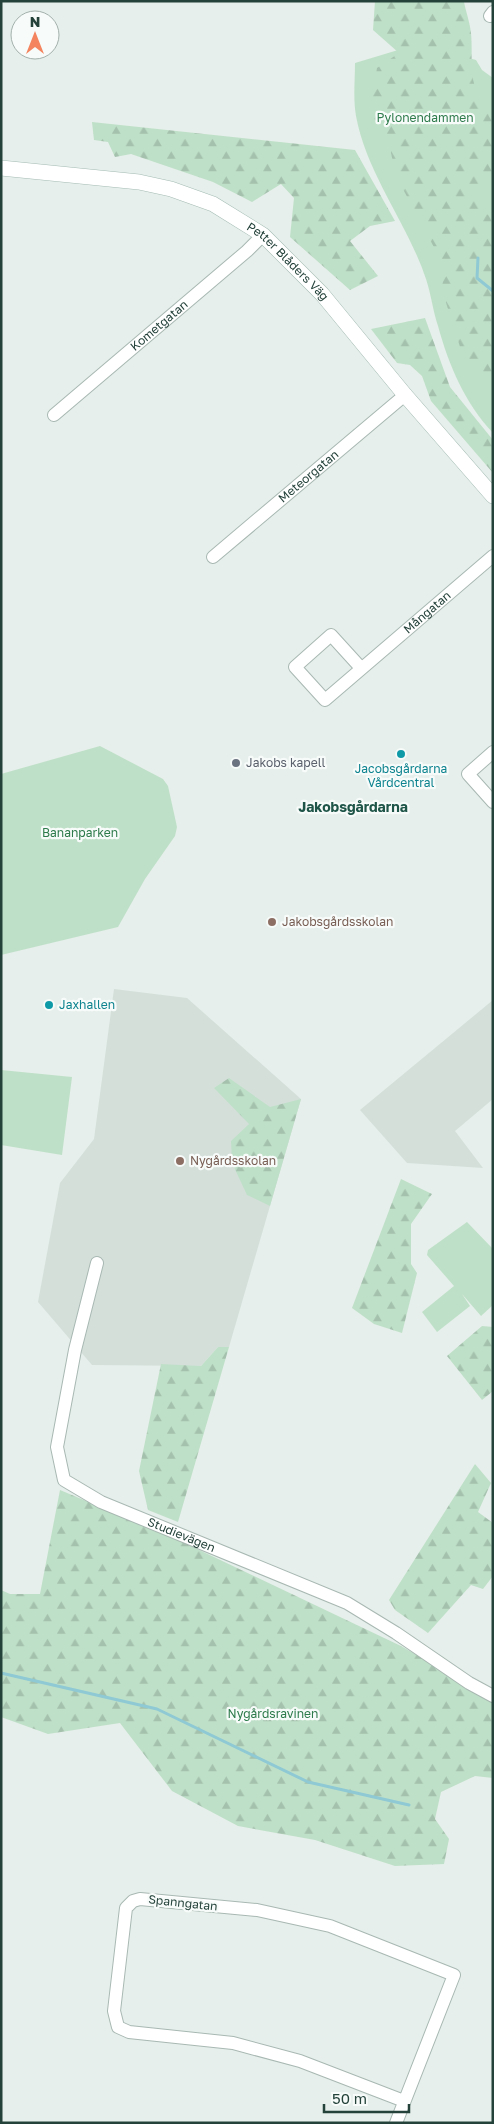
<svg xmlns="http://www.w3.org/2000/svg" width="494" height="2124" viewBox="0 0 494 2124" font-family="'Golos Text',sans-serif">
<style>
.built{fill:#d4dfda}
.green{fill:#bfe0c8}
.forest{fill:url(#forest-firs)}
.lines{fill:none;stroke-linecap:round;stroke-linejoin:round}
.stream{stroke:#8ec9d4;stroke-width:3}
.street-casing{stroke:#a8b8b2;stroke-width:14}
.secondary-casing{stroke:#a4bbb3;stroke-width:16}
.street{stroke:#fff;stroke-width:12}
.secondary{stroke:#fff;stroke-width:15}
.culture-dot{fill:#0f9aa8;stroke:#f7fbf9;stroke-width:2}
.worship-dot{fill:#6b7280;stroke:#f7fbf9;stroke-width:2}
.education-dot{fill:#8d6e63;stroke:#f7fbf9;stroke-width:2}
.labels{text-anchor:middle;stroke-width:4.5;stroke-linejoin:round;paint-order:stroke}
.park-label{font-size:12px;fill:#2d7a4b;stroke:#f7fbf9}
.street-label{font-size:12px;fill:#24423a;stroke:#f7fbf9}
.worship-label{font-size:12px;fill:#5b616d;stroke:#f7fbf9;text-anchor:start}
.culture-label{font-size:12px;fill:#0d838f;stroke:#f7fbf9}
.education-label{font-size:12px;fill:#785e54;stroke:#f7fbf9;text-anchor:start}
.neighbourhood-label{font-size:14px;font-weight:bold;fill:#1f5548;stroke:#f7fbf9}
</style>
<defs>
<pattern id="forest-firs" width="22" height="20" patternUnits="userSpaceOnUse" patternTransform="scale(1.25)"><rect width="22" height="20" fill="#bfe0c8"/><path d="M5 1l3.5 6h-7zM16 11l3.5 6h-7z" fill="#a4c1ad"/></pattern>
</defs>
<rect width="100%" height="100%" fill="#e6efeb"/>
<path class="built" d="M 114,989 L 187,998 L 301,1099 L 229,1347 L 218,1347 L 201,1366 L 92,1365 L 38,1302 L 60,1183 L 94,1139 Z
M 493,1000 L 493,1099 L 455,1131 L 483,1168 L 407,1163 L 360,1110 Z"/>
<path class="green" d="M 418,44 L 476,60 L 482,70 L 493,78 L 493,433 C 465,403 449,366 438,326 C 433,311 431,294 426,279 C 407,222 367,175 356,116 C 353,99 355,80 355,63 Z
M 100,746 L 163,779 L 168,786 L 177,827 L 175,836 L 145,879 L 118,927 L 1,955 L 1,774 Z
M 1,1070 L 72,1077 L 62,1155 L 1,1145 Z
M 467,1222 L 493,1249 L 493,1305 L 481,1316 L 462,1294 L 470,1306 L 437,1332 L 422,1312 L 454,1286 L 427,1255 L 428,1250 Z"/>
<path class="forest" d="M 375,1 L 464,2 C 466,12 470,23 471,33 C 474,67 464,84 493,110 L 493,171 L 475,187 L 482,211 L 493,218 L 493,375 L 487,376 L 467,369 L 442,290 L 444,266 L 396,176 L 386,130 L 369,114 L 377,68 L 399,53 L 373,30 Z
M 92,122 L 355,150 L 395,221 L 370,226 L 350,241 L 378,276 L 350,290 L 290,237 L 294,198 L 281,184 L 252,202 L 213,182 L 131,154 L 115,157 L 108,142 L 94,140 Z
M 425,318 L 450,387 L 493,440 L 493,473 L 431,401 L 422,376 L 410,365 L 397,363 L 371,329 Z
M 229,1078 L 270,1107 L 301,1099 L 270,1206 L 247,1195 L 232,1163 L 231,1141 L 249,1124 L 214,1088 Z
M 401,1179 L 432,1194 L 411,1224 L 411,1264 L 417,1273 L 402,1333 L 374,1324 L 352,1308 Z
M 482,1326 L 493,1327 L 493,1391 L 482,1400 L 447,1356 Z
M 218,1347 L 229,1347 L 178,1522 L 148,1510 L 139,1471 L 161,1364 L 201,1366 Z
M 475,1464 L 491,1483 L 478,1512 L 493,1523 L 493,1576 L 483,1589 L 471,1585 L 428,1633 L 395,1610 L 389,1600 Z
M 60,1490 L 174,1538 L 401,1646 L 493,1699 L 493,1778 L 475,1776 L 441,1792 L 435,1819 L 449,1839 L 444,1864 L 395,1866 L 315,1840 L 238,1826 L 172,1791 L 120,1723 L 48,1734 L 1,1717 L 1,1590 L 10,1594 L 40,1594 Z"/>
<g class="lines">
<path class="stream" d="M 478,258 L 477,278 L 493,291
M 1,1673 L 157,1709 L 308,1782 L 409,1805"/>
<g class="street-casing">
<g id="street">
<path d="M 490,16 L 493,12"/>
<path id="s1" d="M 54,415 L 247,251 L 263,235"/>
<path id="s2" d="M 213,557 L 405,395"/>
<path id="s3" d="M 361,668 L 331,635 L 295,667 L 325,700 L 493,556"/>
<path d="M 493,752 L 468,774 L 493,802"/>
<path id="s4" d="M 97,1263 L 75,1350 L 57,1447 L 64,1480 L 101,1502 L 347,1603 L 396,1633 L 469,1683 L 493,1696"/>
<path d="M 396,2123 L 454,1975 L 330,1926 L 257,1910 L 140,1899 L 133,1901 L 126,1908 L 114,2011 L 118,2027 L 129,2032 L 233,2043 L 300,2061 L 404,2101"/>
</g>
</g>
<g class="secondary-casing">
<g id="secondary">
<path id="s5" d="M 1,168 L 139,182 L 171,189 L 213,204 L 263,235 L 322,294 L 405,395 L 493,496"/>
</g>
</g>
<use href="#street" class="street"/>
<use href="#secondary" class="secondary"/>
</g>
<g class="culture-dot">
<circle cx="401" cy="754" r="5"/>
<circle cx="49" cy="1005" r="5"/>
</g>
<circle class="worship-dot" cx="236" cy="763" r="5"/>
<g class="education-dot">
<circle cx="272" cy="922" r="5"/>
<circle cx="180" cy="1161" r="5"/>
</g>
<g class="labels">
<g class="park-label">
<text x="425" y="122">Pylonendammen</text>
<text x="80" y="837">Bananparken</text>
<text x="273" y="1718">Nygårdsravinen</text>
</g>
<g class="street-label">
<text dy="4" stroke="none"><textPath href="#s5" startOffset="311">Petter Blåders Väg</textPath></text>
<text dy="4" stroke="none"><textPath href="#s1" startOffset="138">Kometgatan</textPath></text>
<text dy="4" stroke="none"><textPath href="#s2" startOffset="125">Meteorgatan</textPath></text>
<text dy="4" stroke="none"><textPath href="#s3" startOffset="272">Mångatan</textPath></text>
<text dy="4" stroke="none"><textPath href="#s4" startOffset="352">Studievägen</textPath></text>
<text transform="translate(183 1903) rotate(6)" y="4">Spanngatan</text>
</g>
<g class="worship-label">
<text x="246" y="767">Jakobs kapell</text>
</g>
<g class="culture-label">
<text x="401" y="773">Jacobsgårdarna<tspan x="401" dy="14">Vårdcentral</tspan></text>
<text x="59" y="1009" text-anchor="start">Jaxhallen</text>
</g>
<g class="education-label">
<text x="282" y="926">Jakobsgårdsskolan</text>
<text x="190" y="1165">Nygårdsskolan</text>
</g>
<g class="neighbourhood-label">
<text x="353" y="812">Jakobsgårdarna</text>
</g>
</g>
<rect width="494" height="2124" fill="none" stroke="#24423a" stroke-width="5"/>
<g transform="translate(35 35)"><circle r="24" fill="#f7fbf9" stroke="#a3b1ad"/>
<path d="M0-4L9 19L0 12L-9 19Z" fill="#f4845f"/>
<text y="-8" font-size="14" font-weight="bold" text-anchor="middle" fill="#24423a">N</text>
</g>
<path d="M324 2104v8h85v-8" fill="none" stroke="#24423a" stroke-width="2.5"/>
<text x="332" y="2104" font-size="15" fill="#24423a" stroke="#f7fbf9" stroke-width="4" paint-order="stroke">50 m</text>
</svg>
